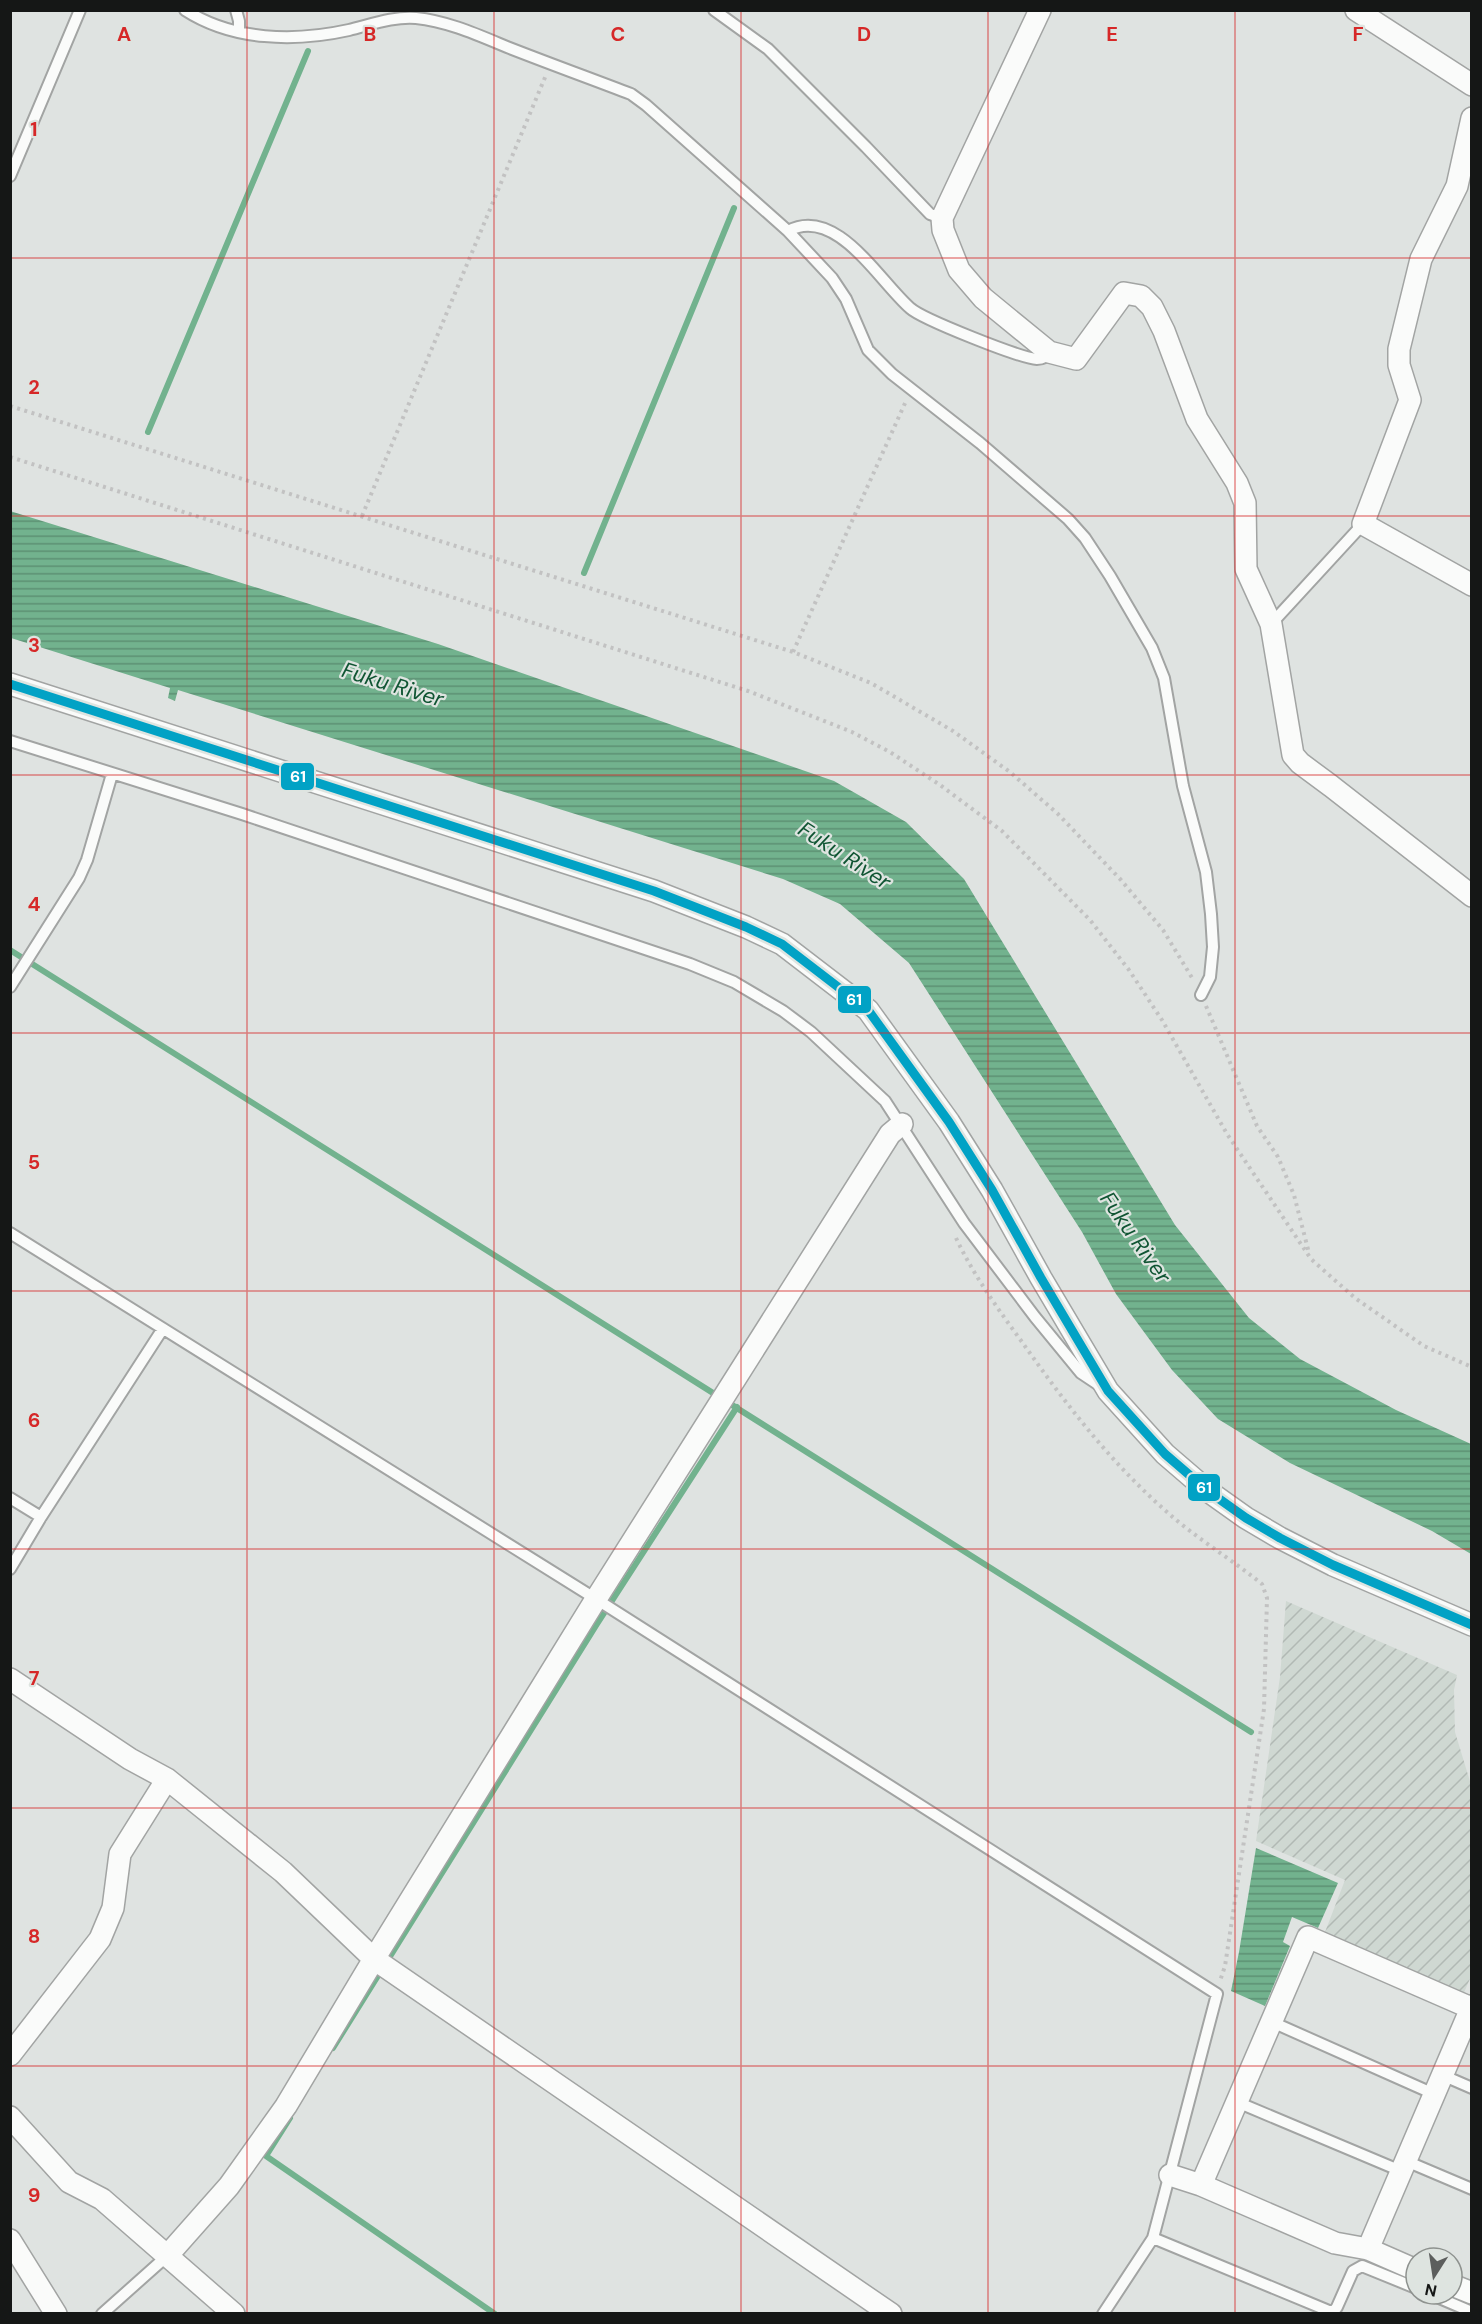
<svg xmlns="http://www.w3.org/2000/svg" width="1482" height="2324" viewBox="0 0 1482 2324" font-family="'DM Sans',sans-serif">
<style>
.industrial{fill:url(#industrial-furrows)}
.water{fill:url(#water-rules)}
.lines{fill:none;stroke-linecap:round;stroke-linejoin:round}
.stream{stroke:#72b28e;stroke-width:6}
.lane-casing{stroke:#a2a4a3;stroke-width:14}
.street-casing{stroke:#a2a4a3;stroke-width:24}
.path{stroke:#c2c2c2;stroke-width:4;stroke-dasharray:3 4.5;stroke-linecap:butt}
.lane{stroke:#fafbfa;stroke-width:10}
.street{stroke:#fafbfa;stroke-width:21}
.bus-1-casing{stroke:#dee4e0;stroke-width:14}
.bus-1{stroke:#01a2c5;stroke-width:9}
.grid{fill:none;stroke:#d62828;stroke-width:1.5;stroke-opacity:0.55}
.labels{text-anchor:middle;stroke-width:4.5;stroke-linejoin:round;paint-order:stroke}
.water-label{font-size:22px;font-style:italic;fill:#105533;stroke:#dee4e0}
.grid-label{font-size:20px;text-anchor:middle;font-weight:bold;fill:#d62828;stroke:#dee4e0;stroke-width:4.5;stroke-linejoin:round;paint-order:stroke}
.line-badge{stroke:#dee4e0;stroke-width:2}
.badge-label{font-size:16px;text-anchor:middle;font-weight:bold;fill:#fff}
</style>
<defs>
<pattern id="industrial-furrows" width="10" height="10" patternUnits="userSpaceOnUse" patternTransform="scale(1.5)"><rect width="10" height="10" fill="#cfd8d2"/><path d="M-1 1l2-2M0 10L10 0M9 11l2-2" fill="none" stroke="#b1b9b4"/></pattern>
<pattern id="water-rules" width="6" height="5" patternUnits="userSpaceOnUse" patternTransform="scale(1.5)"><rect width="6" height="5" fill="#72b28e"/><path d="M0 2.5h6" fill="none" stroke="#5c9073"/></pattern>
</defs>
<rect width="100%" height="100%" fill="#dfe3e1"/>
<path class="industrial" d="M 1286,1601 L 1457,1675 L 1454,1690 L 1455,1732 L 1472,1788 L 1472,1974 L 1463,1995 L 1325,1932 L 1345,1880 L 1256,1841 L 1280,1677 Z"/>
<path class="water" d="M 10,511 L 438,644 L 834,781 L 906,822 L 964,879 L 1175,1225 L 1249,1318 L 1300,1359 L 1396,1410 L 1471,1444 L 1471,1554 L 1432,1531 L 1290,1463 L 1218,1419 L 1172,1370 L 1116,1294 L 1082,1232 L 909,963 L 840,904 L 783,879 L 178,690 L 175,701 L 168,698 L 170,688 L 11,638 Z
M 1256,1848 L 1338,1883 L 1318,1928 L 1292,1917 L 1283,1942 L 1290,1946 L 1265,2006 L 1231,1991 L 1239,1952 Z"/>
<g class="lines">
<path class="stream" d="M 148,432 L 308,51
M 584,573 L 734,208
M 10,950 L 1251,1732
M 333,2048 L 597,1624 L 737,1407
M 290,2118 L 266,2156 L 495,2314"/>
<g class="lane-casing">
<path id="lane" d="M 185,10 C 233,41 295,42 349,30 C 370,25 394,16 416,18 C 447,21 478,35 507,47 C 548,63 589,78 631,94 L 646,105 L 788,231 L 832,278 L 846,299 L 868,350 L 892,374 L 980,443 L 1068,519 L 1085,538 L 1110,576 L 1152,648 L 1164,678 L 1183,786 L 1206,872 L 1211,914 L 1213,947 L 1210,977 L 1201,995
M 236,10 L 239,21 L 239,31
M 714,10 L 768,49 L 866,147 L 930,214 L 942,218
M 10,176 L 80,10
M 788,231 C 836,205 879,281 910,308 C 922,319 1020,358 1037,359 C 1039,359 1043,358 1045,357 L 1049,352
M 1271,624 L 1363,524
M 10,741 L 242,814 L 690,964 L 734,982 L 783,1011 L 811,1032 L 885,1101 L 964,1223 L 1035,1317 L 1081,1373 L 1099,1385
M 10,987 L 79,878 L 87,860 L 112,774
M 10,1233 L 596,1599 L 1217,1994 L 1153,2238 L 1103,2314
M 10,1498 L 41,1517
M 10,1569 L 41,1517 L 162,1330
M 1272,2022 L 1434,2094
M 1442,2075 L 1472,2088
M 1237,2102 L 1401,2171
M 1406,2161 L 1472,2189
M 1153,2238 L 1329,2311 L 1334,2311 L 1337,2307 L 1353,2271 L 1362,2266 L 1416,2288
M 1430,2294 L 1472,2312
M 102,2314 L 167,2256"/>
</g>
<g class="street-casing">
<path id="street" d="M 1040,10 L 942,218 L 943,230 L 959,270 L 983,298 L 1049,352 L 1076,359 L 1124,293 L 1141,296 L 1152,307 L 1164,331 L 1197,419 L 1237,483 L 1245,503 L 1246,569 L 1271,624 L 1293,755 L 1300,763 L 1331,786 L 1472,896
M 1356,10 L 1472,85
M 1472,118 L 1457,186 L 1421,259 L 1399,349 L 1399,365 L 1410,400 L 1363,524 L 1472,585
M 10,684 L 654,891 L 746,927 L 782,944 L 868,1010 L 949,1122 L 992,1190 L 1041,1278 L 1108,1391 L 1165,1454 L 1208,1491 L 1246,1518 L 1280,1538 L 1333,1565 L 1472,1625
M 10,1679 L 130,1759 L 167,1779 L 283,1872 L 374,1959 L 891,2314
M 10,2055 L 100,1939 L 113,1908 L 120,1854 L 167,1779
M 10,2117 L 69,2182 L 102,2199 L 234,2314
M 1170,2175 L 1201,2185 L 1335,2243 L 1368,2249 L 1416,2270
M 1201,2185 L 1308,1937 L 1471,2008
M 10,2240 L 56,2314
M 1368,2249 L 1472,2006
M 167,2256 L 229,2186 L 286,2106 L 374,1959 L 596,1599 L 890,1134 L 902,1124
M 1452,2285 L 1472,2293"/>
</g>
<path class="path" d="M 10,406 L 793,652 L 871,683 L 953,731 L 1010,772 L 1058,814 L 1121,880 L 1163,930 L 1194,981
M 10,457 L 748,691 L 852,732 L 890,752 L 940,785 L 1002,831 L 1090,920 L 1129,970 L 1162,1020 L 1227,1134 L 1311,1259 L 1355,1298 L 1424,1346 L 1472,1367
M 362,516 L 546,75
M 793,652 L 906,401
M 1206,1006 L 1257,1126 L 1278,1157 L 1294,1195 L 1309,1253
M 956,1238 C 974,1276 998,1309 1022,1342 C 1065,1403 1111,1463 1167,1512 C 1196,1538 1231,1559 1262,1584 L 1267,1598 L 1264,1709 L 1225,1966 L 1220,1981"/>
<use href="#lane" class="lane"/>
<use href="#street" class="street"/>
<g class="bus-1-casing">
<path id="bus-1" d="M 10,684 L 654,891 L 746,927 L 782,944 L 868,1010 L 949,1122 L 992,1190 L 1041,1278 L 1108,1391 L 1165,1454 L 1208,1491 L 1246,1518 L 1280,1538 L 1333,1565 L 1472,1625"/>
</g>
<use href="#bus-1" class="bus-1"/>
</g>
<path class="grid" d="M 247,10 L 247,2314M 494,10 L 494,2314M 741,10 L 741,2314M 988,10 L 988,2314M 1235,10 L 1235,2314M 10,258 L 1472,258M 10,516 L 1472,516M 10,775 L 1472,775M 10,1033 L 1472,1033M 10,1291 L 1472,1291M 10,1549 L 1472,1549M 10,1808 L 1472,1808M 10,2066 L 1472,2066"/>
<g class="labels">
<g class="water-label">
<text transform="translate(393 684) rotate(17)" y="8">Fuku River</text>
<text transform="translate(845 855) rotate(33)" y="8">Fuku River</text>
<text transform="translate(1136 1237) rotate(55)" y="8">Fuku River</text>
</g>
</g>
<g class="grid-label">
<text x="124" y="41">A</text>
<text x="370" y="41">B</text>
<text x="618" y="41">C</text>
<text x="864" y="41">D</text>
<text x="1112" y="41">E</text>
<text x="1358" y="41">F</text>
<text x="34" y="136">1</text>
<text x="34" y="394">2</text>
<text x="34" y="652">3</text>
<text x="34" y="911">4</text>
<text x="34" y="1169">5</text>
<text x="34" y="1427">6</text>
<text x="34" y="1685">7</text>
<text x="34" y="1943">8</text>
<text x="34" y="2202">9</text>
</g>
<g class="line-badge">
<rect x="280" y="762" width="35" height="29" rx="6" fill="#01a2c5"/>
<rect x="837" y="985" width="35" height="29" rx="6" fill="#01a2c5"/>
<rect x="1187" y="1473" width="34" height="29" rx="6" fill="#01a2c5"/>
</g>
<g class="badge-label">
<text x="298" y="782">61</text>
<text x="854" y="1005">61</text>
<text x="1204" y="1493">61</text>
</g>
<rect width="1482" height="2324" fill="none" stroke="#151716" stroke-width="24"/>
<g transform="translate(1434 2276) rotate(192)"><circle r="28" fill="#dee4e0" stroke="#8e928f" stroke-width="1.5"/>
<path d="M0-4.5L10 22L0 15L-10 22Z" fill="#5c5e5d"/>
<text y="-9" font-size="16" font-weight="bold" text-anchor="middle" fill="#151716">N</text>
</g>
</svg>
